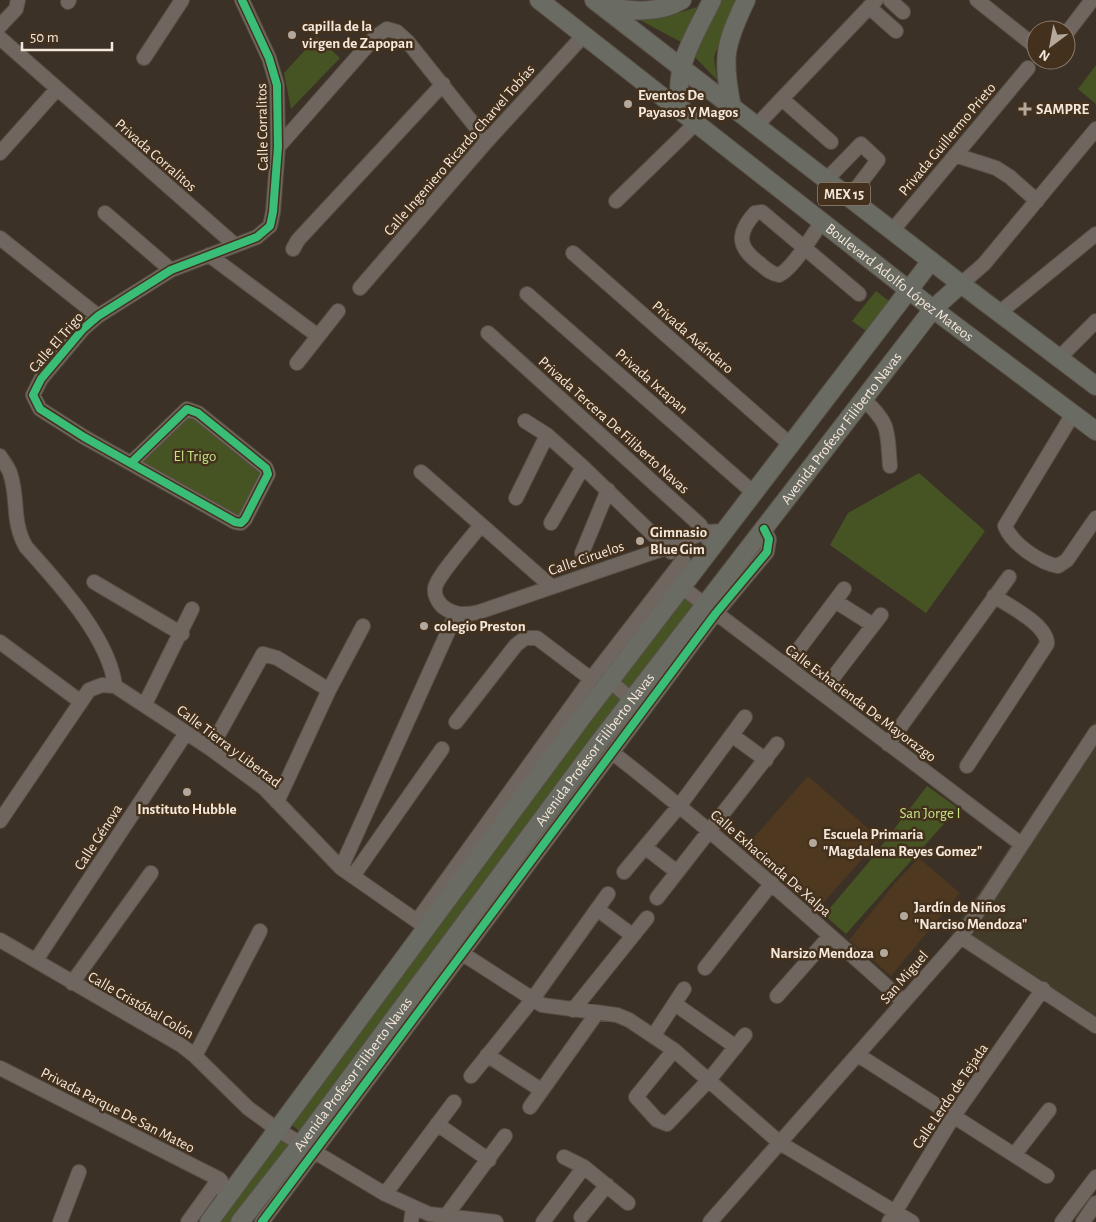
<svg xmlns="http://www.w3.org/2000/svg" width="1096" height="1222" viewBox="0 0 1096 1222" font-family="'Alegreya Sans',sans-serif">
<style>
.industrial{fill:#433b2a}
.built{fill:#4e381f}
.green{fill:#465424}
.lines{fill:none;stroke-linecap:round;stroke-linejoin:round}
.minor-casing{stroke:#574e44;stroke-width:16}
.major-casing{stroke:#574e44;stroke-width:20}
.minor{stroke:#6f675f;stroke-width:14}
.major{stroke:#6a6b62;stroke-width:18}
.cycleway-casing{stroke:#44311d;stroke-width:11}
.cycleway{stroke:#3abd76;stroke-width:8}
.poi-dot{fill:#b3a89c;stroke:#44311d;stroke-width:2}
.labels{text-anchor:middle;stroke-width:5;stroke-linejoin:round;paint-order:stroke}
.shield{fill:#44311d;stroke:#bfb1a2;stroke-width:1}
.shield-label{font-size:14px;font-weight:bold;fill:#f4e8db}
.poi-label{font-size:15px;font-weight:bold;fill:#f4e8db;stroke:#44311d;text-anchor:start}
.street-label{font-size:15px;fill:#f4e8db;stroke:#44311d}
.park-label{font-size:15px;fill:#c4e586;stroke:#44311d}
</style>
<rect width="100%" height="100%" fill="#3b3126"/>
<path class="industrial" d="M 1096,719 L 1096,1026 L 950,935 Z"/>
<path class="built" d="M 808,776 L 880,839 L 818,909 L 746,846 Z
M 919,858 L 960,893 L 891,976 L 849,940 L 894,884 Z"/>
<path class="green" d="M 721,0 L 735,0 L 714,57 L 717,80 L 694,56 Z
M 697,7 L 681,42 L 638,19 L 665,17 Z
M 317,37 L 340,58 L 291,109 L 284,73 Z
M 1096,65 L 1096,104 L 1078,89 Z
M 876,291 L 889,301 L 866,331 L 852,321 Z
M 192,410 L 266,477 L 244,521 L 137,466 Z
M 919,473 L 985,531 L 926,613 L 830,545 L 848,513 Z
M 681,594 L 696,604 L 633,687 L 628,688 L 619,680 Z
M 608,693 L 617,695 L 623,703 L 304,1129 L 299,1131 L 293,1126 L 291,1119 Z
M 927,786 L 958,808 L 846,934 L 824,915 L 869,862 Z
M 281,1131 L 294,1138 L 231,1222 L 213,1222 Z"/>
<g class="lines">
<g class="minor-casing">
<path id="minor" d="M 890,0 L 903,12
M 977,0 L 1036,47
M 68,2 L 69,0
M 869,7 L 896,31
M 0,26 L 16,9 L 18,0
M 1066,34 L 1092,0
M 0,38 L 235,245
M 144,58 L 182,0
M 782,99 L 831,142
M 756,126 L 876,0
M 278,147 L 375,37 L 387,29 L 397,32 L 408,42 L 487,141
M 0,153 L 57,89
M 955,155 L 996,168 L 1010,177 L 1037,201
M 826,180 L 861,144 L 878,160 L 849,198
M 616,201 L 696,123
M 105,213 L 171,270
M 822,222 C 812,235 794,268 779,275 C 771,274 765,268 759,263 C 737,247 737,233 755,213 L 762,212 L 859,294
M 892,231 L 1028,68
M 0,238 L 98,316
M 293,249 L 298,240 L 443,84
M 573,253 L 792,446
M 209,255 L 318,336
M 961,284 L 984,264 L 1096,129
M 360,288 L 487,141 L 584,35
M 527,294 L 755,494
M 999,313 L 1096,234
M 488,333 L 700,525 L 708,539
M 1059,358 L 1096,321
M 297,363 L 338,311
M 864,400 C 891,424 887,432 890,466
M 1073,414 L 1005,526 C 1012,544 1040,563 1058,566 L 1067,560 L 1096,518
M 525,421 L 547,435 L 583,467 L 671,552
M 0,456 C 3,461 8,467 10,473 C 19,498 11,521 26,547 C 58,583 109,637 115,686
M 131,463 L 187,409 L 198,413 L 266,468 L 268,474 L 245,519 L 241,523 L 235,522 L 84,437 L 40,409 L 33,395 L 41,379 L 83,329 L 98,316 L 171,270 L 257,237 L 270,226 L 273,212 L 278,147 L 277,85 L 269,58 L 242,0
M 421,472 L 552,587
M 516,498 L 547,435
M 551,523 L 583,467
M 481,525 C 472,537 437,576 435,588 C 434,595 438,602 442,606 C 454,616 466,615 479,612 L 666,548 L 705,532 L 725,531
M 582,553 L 608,490
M 94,582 L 182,634
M 675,582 L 1021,844
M 835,601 L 873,625
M 0,642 L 81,702
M 786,666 L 844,589
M 611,682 L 632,700
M 822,692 L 881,615
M 145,704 L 192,609
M 456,722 L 516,645 L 525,638 L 537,638 L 591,679
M 218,735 L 263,654 L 277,658 L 329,690
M 733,736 L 766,760
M 888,744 L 1009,577
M 613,753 C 714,832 809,916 904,1002
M 967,766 L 1047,644 C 1048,625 1009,606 994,596
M 277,802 L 329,690 L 363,626
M 0,821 L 89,690 L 102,685 L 115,686 L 211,749 L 264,788 L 341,868 L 427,928
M 646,848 L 677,872
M 341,868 L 456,614
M 624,872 L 680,805 L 745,717
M 353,876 L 442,749
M 657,898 L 777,744
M 597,909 L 632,935
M 417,921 L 591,679 L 683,560
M 961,937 L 1096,1026
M 0,940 L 181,1045 L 195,1056 L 248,1108 L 278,1130 L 385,1194 L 429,1214 L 496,1222
M 463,954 L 542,1005 L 617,1015 L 629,1020 L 674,1050 L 780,1143 L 912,1222
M 36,960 L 186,733
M 705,968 L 772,883
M 72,983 L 151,873
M 777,996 L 830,936
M 675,1004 L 736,1047
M 573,1010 L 647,918
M 654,1035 L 684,989
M 674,1050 L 636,1097 L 657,1120 L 667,1124 L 709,1080 L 745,1035
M 487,1055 L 541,1090
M 858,1055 L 1047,1176
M 195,1056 L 260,931
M 0,1068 L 219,1179 L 221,1181 L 226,1201
M 471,1076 L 532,1000 L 608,894
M 530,1107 L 597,1013
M 437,1124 L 489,1160
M 1014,1155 L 1049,1110
M 564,1157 L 584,1167 L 628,1203
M 385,1194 L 454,1102
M 446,1216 L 505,1136
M 581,1217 L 607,1185
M 60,1222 L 79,1172
M 188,1222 L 219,1179
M 262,1222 L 716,613 L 767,552 L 769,539 L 764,529
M 411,1222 L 413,1208
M 543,1222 L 584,1167
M 710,1222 L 961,937 L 1096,732
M 889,1222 L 953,1117 L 1043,989
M 1062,1222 L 1096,1177
M 1083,1222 L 1096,1203"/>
</g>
<g class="major-casing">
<g id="major">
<path id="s1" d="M 539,0 L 933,309 L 1096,431"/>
<path d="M 594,0 L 961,284 L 1096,386"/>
<path d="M 603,5 C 628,12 659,14 682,0"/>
<path d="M 732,108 C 722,58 724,46 746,0"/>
<path d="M 682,112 C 671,69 694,37 712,0"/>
<path d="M 209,1222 L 583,716 L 931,261"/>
<path id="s2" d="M 240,1222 L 301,1144 L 600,741 L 933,309 L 961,284"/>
</g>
</g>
<use href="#minor" class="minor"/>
<use href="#major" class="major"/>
<g class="cycleway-casing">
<path id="cycleway" d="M 131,463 L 187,409 L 198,413 L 266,468 L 268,474 L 245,519 L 241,523 L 235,522 L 84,437 L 40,409 L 33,395 L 41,379 L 83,329 L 98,316 L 171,270 L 257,237 L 270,226 L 273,212 L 278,147 L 277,85 L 269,58 L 242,0
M 262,1222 L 716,613 L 767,552 L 769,539 L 764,529"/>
</g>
<use href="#cycleway" class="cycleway"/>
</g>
<g class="poi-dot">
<circle cx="292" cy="35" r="5"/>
<circle cx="628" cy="104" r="5"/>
<path d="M1022.5 101.5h5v5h5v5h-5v5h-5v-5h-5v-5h5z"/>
<circle cx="640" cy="541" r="5"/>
<circle cx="424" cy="626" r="5"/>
<circle cx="187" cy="792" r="5"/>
<circle cx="813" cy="843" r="5"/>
<circle cx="904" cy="916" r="5"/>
<circle cx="884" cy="953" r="5"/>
</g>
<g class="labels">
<rect class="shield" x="818" y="182.5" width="52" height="23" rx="4"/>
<g class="shield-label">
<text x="844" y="199">MEX 15</text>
</g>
<g class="poi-label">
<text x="302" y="31">capilla de la<tspan x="302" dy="17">virgen de Zapopan</tspan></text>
<text x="638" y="100">Eventos De<tspan x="638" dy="17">Payasos Y Magos</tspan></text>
<text x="1036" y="114">SAMPRE</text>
<text x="650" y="537">Gimnasio<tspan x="650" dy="17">Blue Gim</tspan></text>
<text x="434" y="631">colegio Preston</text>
<text x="187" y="814" text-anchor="middle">Instituto Hubble</text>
<text x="823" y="839">Escuela Primaria<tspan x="823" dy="17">"Magdalena Reyes Gomez"</tspan></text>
<text x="914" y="912">Jardín de Niños<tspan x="914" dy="17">"Narciso Mendoza"</tspan></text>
<text x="874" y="958" text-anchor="end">Narsizo Mendoza</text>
</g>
<g class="street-label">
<text transform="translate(262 127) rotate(-91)" y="5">Calle Corralitos</text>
<text transform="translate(947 139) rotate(-50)" y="5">Privada Guillermo Prieto</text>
<text transform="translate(459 150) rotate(-49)" y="5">Calle Ingeniero Ricardo Charvel Tobías</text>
<text transform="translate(156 155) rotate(41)" y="5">Privada Corralitos</text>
<text dy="5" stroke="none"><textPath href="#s1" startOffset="458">Boulevard Adolfo López Mateos</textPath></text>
<text transform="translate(693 337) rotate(41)" y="5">Privada Avándaro</text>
<text transform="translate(56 342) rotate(-49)" y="5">Calle El Trigo</text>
<text transform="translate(652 381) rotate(41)" y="5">Privada Ixtapan</text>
<text transform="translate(614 425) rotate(42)" y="5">Privada Tercera De Filiberto Navas</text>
<text dy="5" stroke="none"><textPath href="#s2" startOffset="996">Avenida Profesor Filiberto Navas</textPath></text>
<text transform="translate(586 558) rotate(-19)" y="5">Calle Ciruelos</text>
<text transform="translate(861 703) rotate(37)" y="5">Calle Exhacienda De Mayorazgo</text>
<text transform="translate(229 746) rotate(37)" y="5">Calle Tierra y Libertad</text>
<text dy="5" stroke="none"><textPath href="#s2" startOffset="591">Avenida Profesor Filiberto Navas</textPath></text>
<text transform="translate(98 837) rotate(-57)" y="5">Calle Génova</text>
<text transform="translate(771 863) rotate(41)" y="5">Calle Exhacienda De Xalpa</text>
<text transform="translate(904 977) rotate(-49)" y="5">San Miguel</text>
<text transform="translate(141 1005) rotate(30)" y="5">Calle Cristóbal Colón</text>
<text dy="5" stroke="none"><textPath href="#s2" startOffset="186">Avenida Profesor Filiberto Navas</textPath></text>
<text transform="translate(950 1096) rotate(-56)" y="5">Calle Lerdo de Tejada</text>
<text transform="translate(118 1110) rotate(27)" y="5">Privada Parque De San Mateo</text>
</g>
<g class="park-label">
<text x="195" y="461">El Trigo</text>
<text x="930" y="818">San Jorge I</text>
</g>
</g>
<g transform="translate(1051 45) rotate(212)"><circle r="24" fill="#44311d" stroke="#8a7a69"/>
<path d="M0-4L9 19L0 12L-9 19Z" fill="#b3a89c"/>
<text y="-8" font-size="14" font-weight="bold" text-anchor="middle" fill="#f4e8db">N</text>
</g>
<path d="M22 42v8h90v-8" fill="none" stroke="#f4e8db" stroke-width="2.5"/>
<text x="30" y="42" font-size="15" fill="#f4e8db" stroke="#44311d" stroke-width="4" paint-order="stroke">50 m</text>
</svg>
